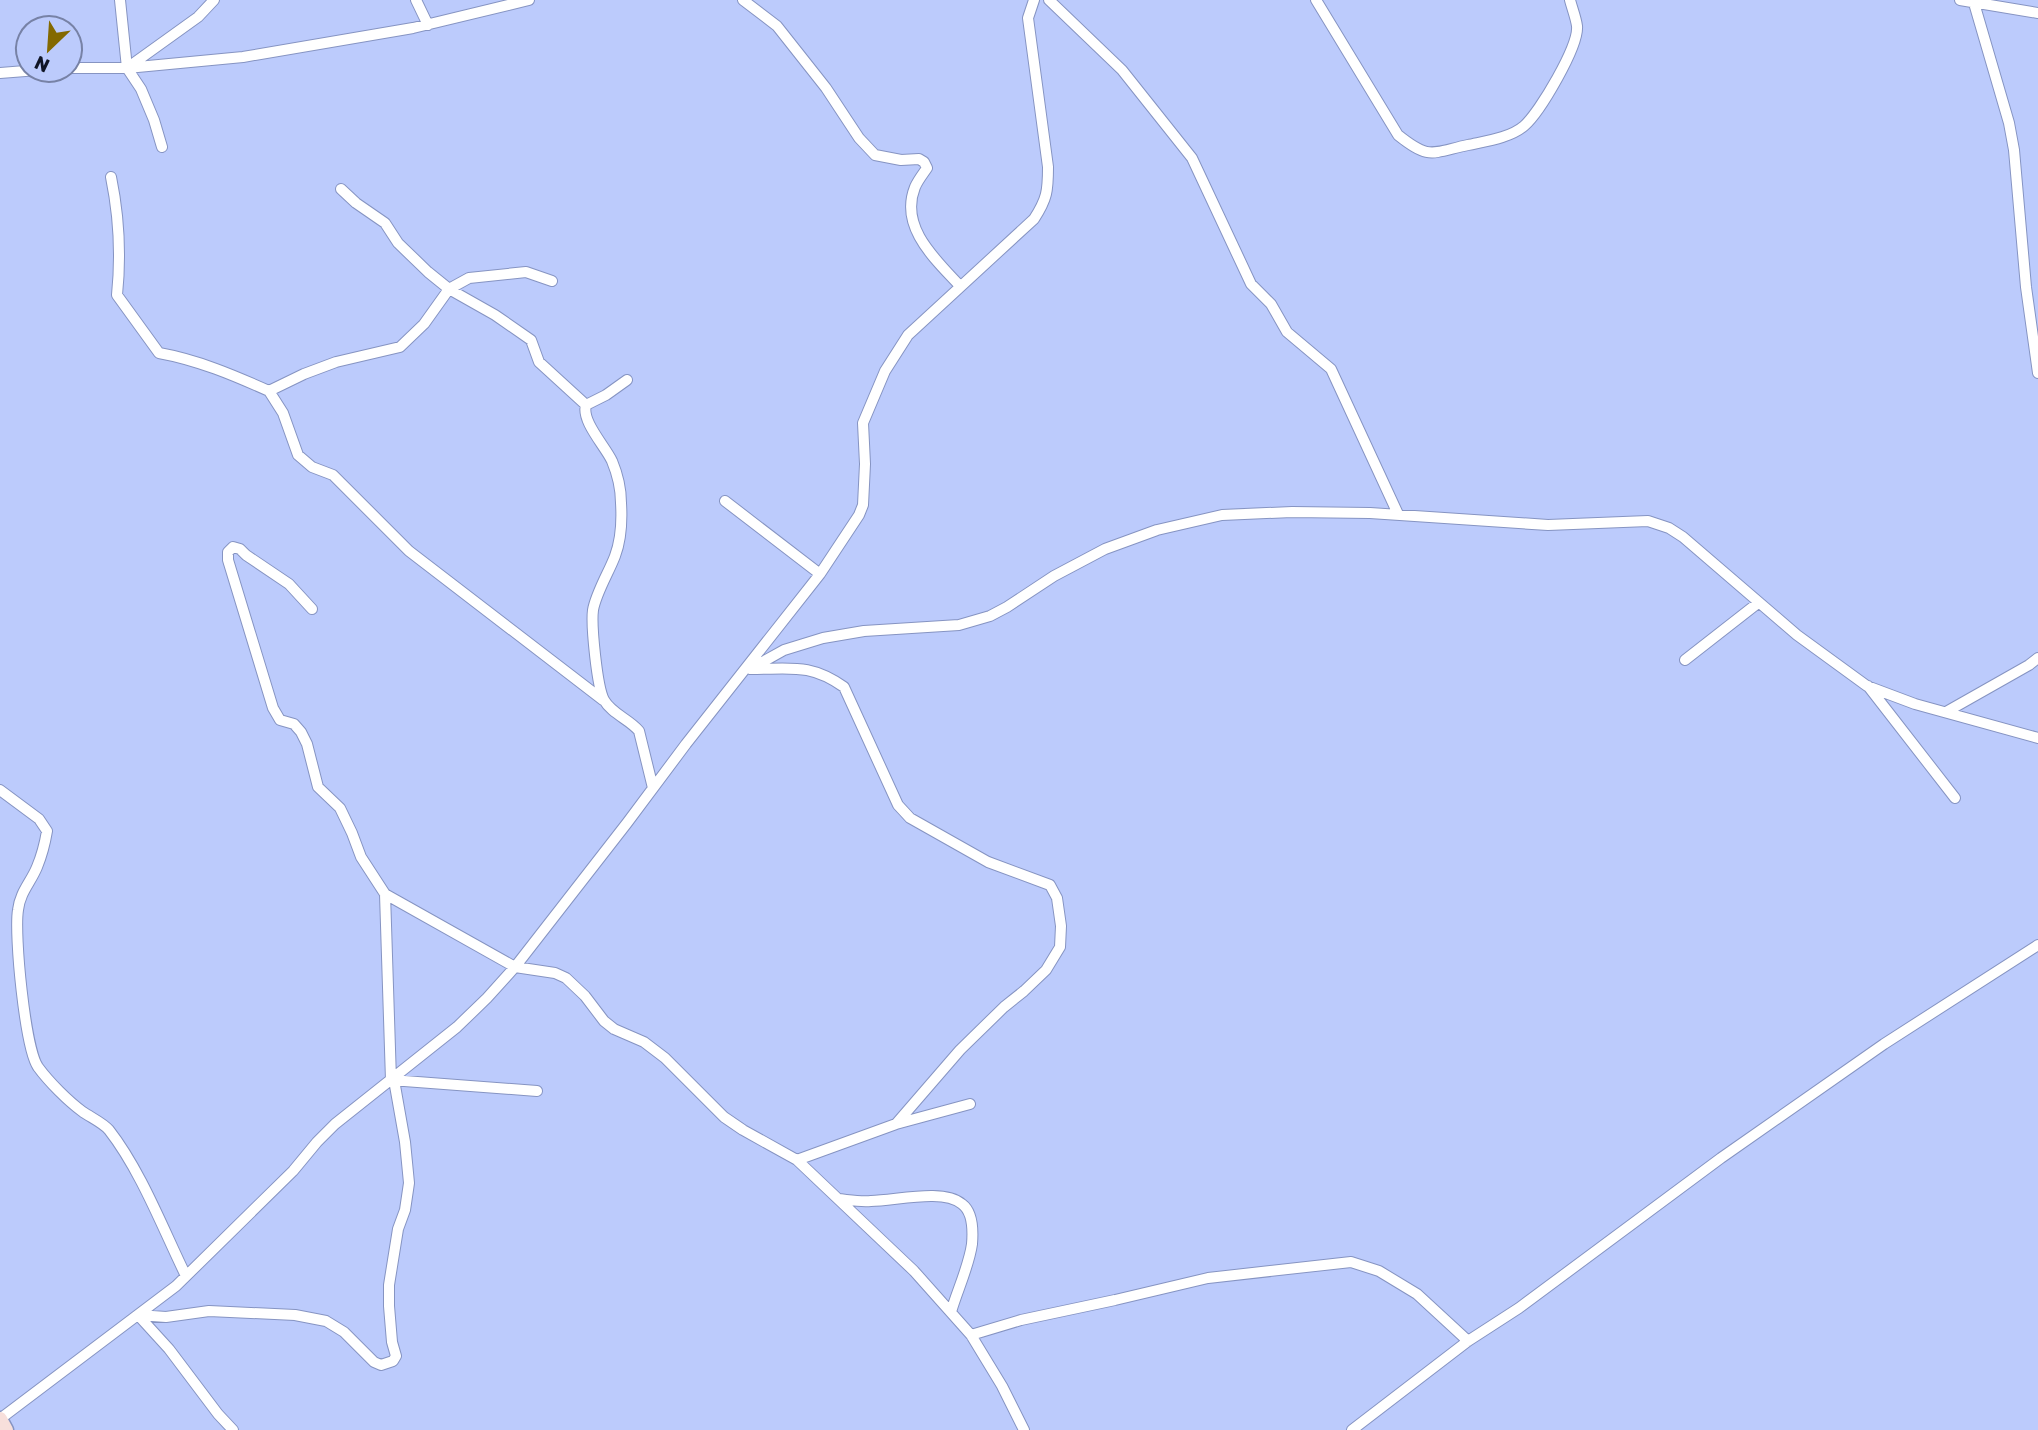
<svg xmlns="http://www.w3.org/2000/svg" width="2038" height="1430" viewBox="0 0 2038 1430" font-family="Rubik,sans-serif">
<style>
.lines{fill:none;stroke-linecap:round;stroke-linejoin:round}
.street-casing{stroke:#8694c2;stroke-width:12}
.secondary-casing{stroke:#8694c2;stroke-width:17}
.street{stroke:#fff;stroke-width:10}
.secondary{stroke:#f7dfdb;stroke-width:14}
</style>
<rect width="100%" height="100%" fill="#bccbfc"/>
<g class="lines">
<g class="street-casing">
<path id="street" d="M 120,0 L 127,68 L 141,89 L 154,120 L 162,147
M 416,0 L 428,25
M 743,0 L 777,26 L 826,88 L 859,138 L 875,155 L 901,160 L 919,159 L 924,162 L 927,168 C 923,174 918,180 915,187 C 899,227 935,259 960,286
M 1049,0 L 1122,70 L 1192,158 L 1251,284 L 1271,304 L 1287,332 L 1331,369 L 1398,514
M 1316,0 L 1398,135 C 1429,160 1431,153 1468,145 C 1486,141 1510,138 1524,126 C 1540,112 1579,46 1577,26 C 1576,18 1572,8 1570,0
M 1960,0 L 2038,13
M 1978,0 L 1974,3 L 2009,123 L 2014,150 L 2026,287 L 2038,373
M 70,68 L 127,68 L 243,57 L 413,28 L 529,0
M 127,68 L 198,17 L 214,0
M 0,73 L 38,70
M 111,177 C 119,216 121,256 117,295 L 159,353 C 198,360 233,375 269,391 L 304,374 L 336,362 L 400,347 L 424,324 L 449,289 L 469,278 L 526,272 L 552,281
M 341,189 L 356,203 L 385,223 L 398,243 L 428,272 L 449,289 L 495,315 L 531,340 L 539,362 L 586,405
M 627,380 L 606,395 L 586,405 C 581,421 605,446 612,461 C 617,473 621,490 621,503 C 622,519 621,540 615,556 C 609,572 596,593 593,610 C 591,625 597,687 604,700 C 612,714 629,719 639,731 L 653,788
M 269,391 L 283,413 L 298,455 L 312,467 L 333,475 L 409,551 L 603,700
M 725,501 L 820,574
M 312,609 L 289,584 L 246,555 L 240,549 L 233,547 L 228,552 L 228,560 L 273,708 L 280,720 L 294,724 L 301,732 L 307,744 L 318,787 L 340,808 L 352,833 L 361,857 L 385,894 L 391,1080 L 537,1091
M 1685,660 L 1758,603
M 750,669 L 784,650 L 823,638 L 864,631 L 959,625 L 990,616 L 1007,607 L 1054,576 L 1105,549 L 1157,530 L 1222,515 L 1292,512 L 1370,513 L 1548,525 L 1648,521 L 1669,528 L 1683,537 L 1797,635 L 1867,686 L 1915,704 L 2038,738
M 751,669 C 791,669 810,663 844,687 L 898,805 L 910,818 L 988,862 L 1050,885 L 1057,898 L 1061,926 L 1060,947 L 1046,970 L 1024,991 L 1004,1007 L 960,1050 L 896,1124
M 1868,686 L 1955,798
M 1946,712 L 2029,665 L 2038,658
M 0,790 L 39,819 L 47,831 C 45,843 42,855 37,867 C 31,882 20,892 18,910 C 14,934 25,1048 38,1067 C 49,1082 68,1101 83,1112 C 92,1118 103,1123 109,1130 C 141,1171 163,1229 186,1276
M 385,894 L 515,967 L 555,973 L 566,978 L 585,996 L 604,1021 L 614,1029 L 644,1042 L 665,1058 L 724,1117 L 743,1130 L 797,1160 L 914,1271 L 971,1335 L 1002,1386 L 1024,1430
M 797,1160 L 896,1124 L 970,1104
M 838,1199 C 849,1200 860,1202 871,1201 C 895,1201 943,1188 962,1204 C 973,1212 973,1232 972,1244 C 969,1266 957,1291 951,1312
M 971,1335 L 1021,1320 L 1115,1300 L 1208,1278 L 1351,1262 L 1379,1271 L 1417,1294 L 1468,1341
M 0,1419 L 176,1286 L 293,1171 L 317,1142 L 335,1124 L 457,1027 L 487,998 L 515,967 L 627,823 L 686,744 L 820,574 L 859,515 L 863,505 L 865,464 L 863,423 L 885,371 L 908,335 L 1034,219 C 1047,199 1048,191 1048,167 L 1028,18 L 1034,0
M 233,1430 L 218,1414 L 169,1349 L 138,1315 L 166,1317 L 209,1311 L 295,1315 L 326,1321 L 344,1332 L 374,1362 L 381,1365 L 393,1361 L 396,1356 L 392,1342 L 389,1306 L 389,1285 L 398,1229 L 405,1210 L 409,1183 L 405,1142 L 394,1080
M 1352,1430 L 1468,1341 L 1519,1308 L 1721,1158 L 1884,1044 L 2038,945"/>
</g>
<g class="secondary-casing">
<path id="secondary" d="M 0,1419 L 6,1430"/>
</g>
<use href="#street" class="street"/>
<use href="#secondary" class="secondary"/>
</g>
<g transform="translate(49 49) rotate(205)"><circle r="33" fill="#bccbfc" stroke="#7782a6" stroke-width="2"/>
<path d="M0-5L12 26L0 18L-12 26Z" fill="#836901"/>
<text y="-10" font-size="19" font-weight="bold" text-anchor="middle" fill="#101526">N</text>
</g>
</svg>
